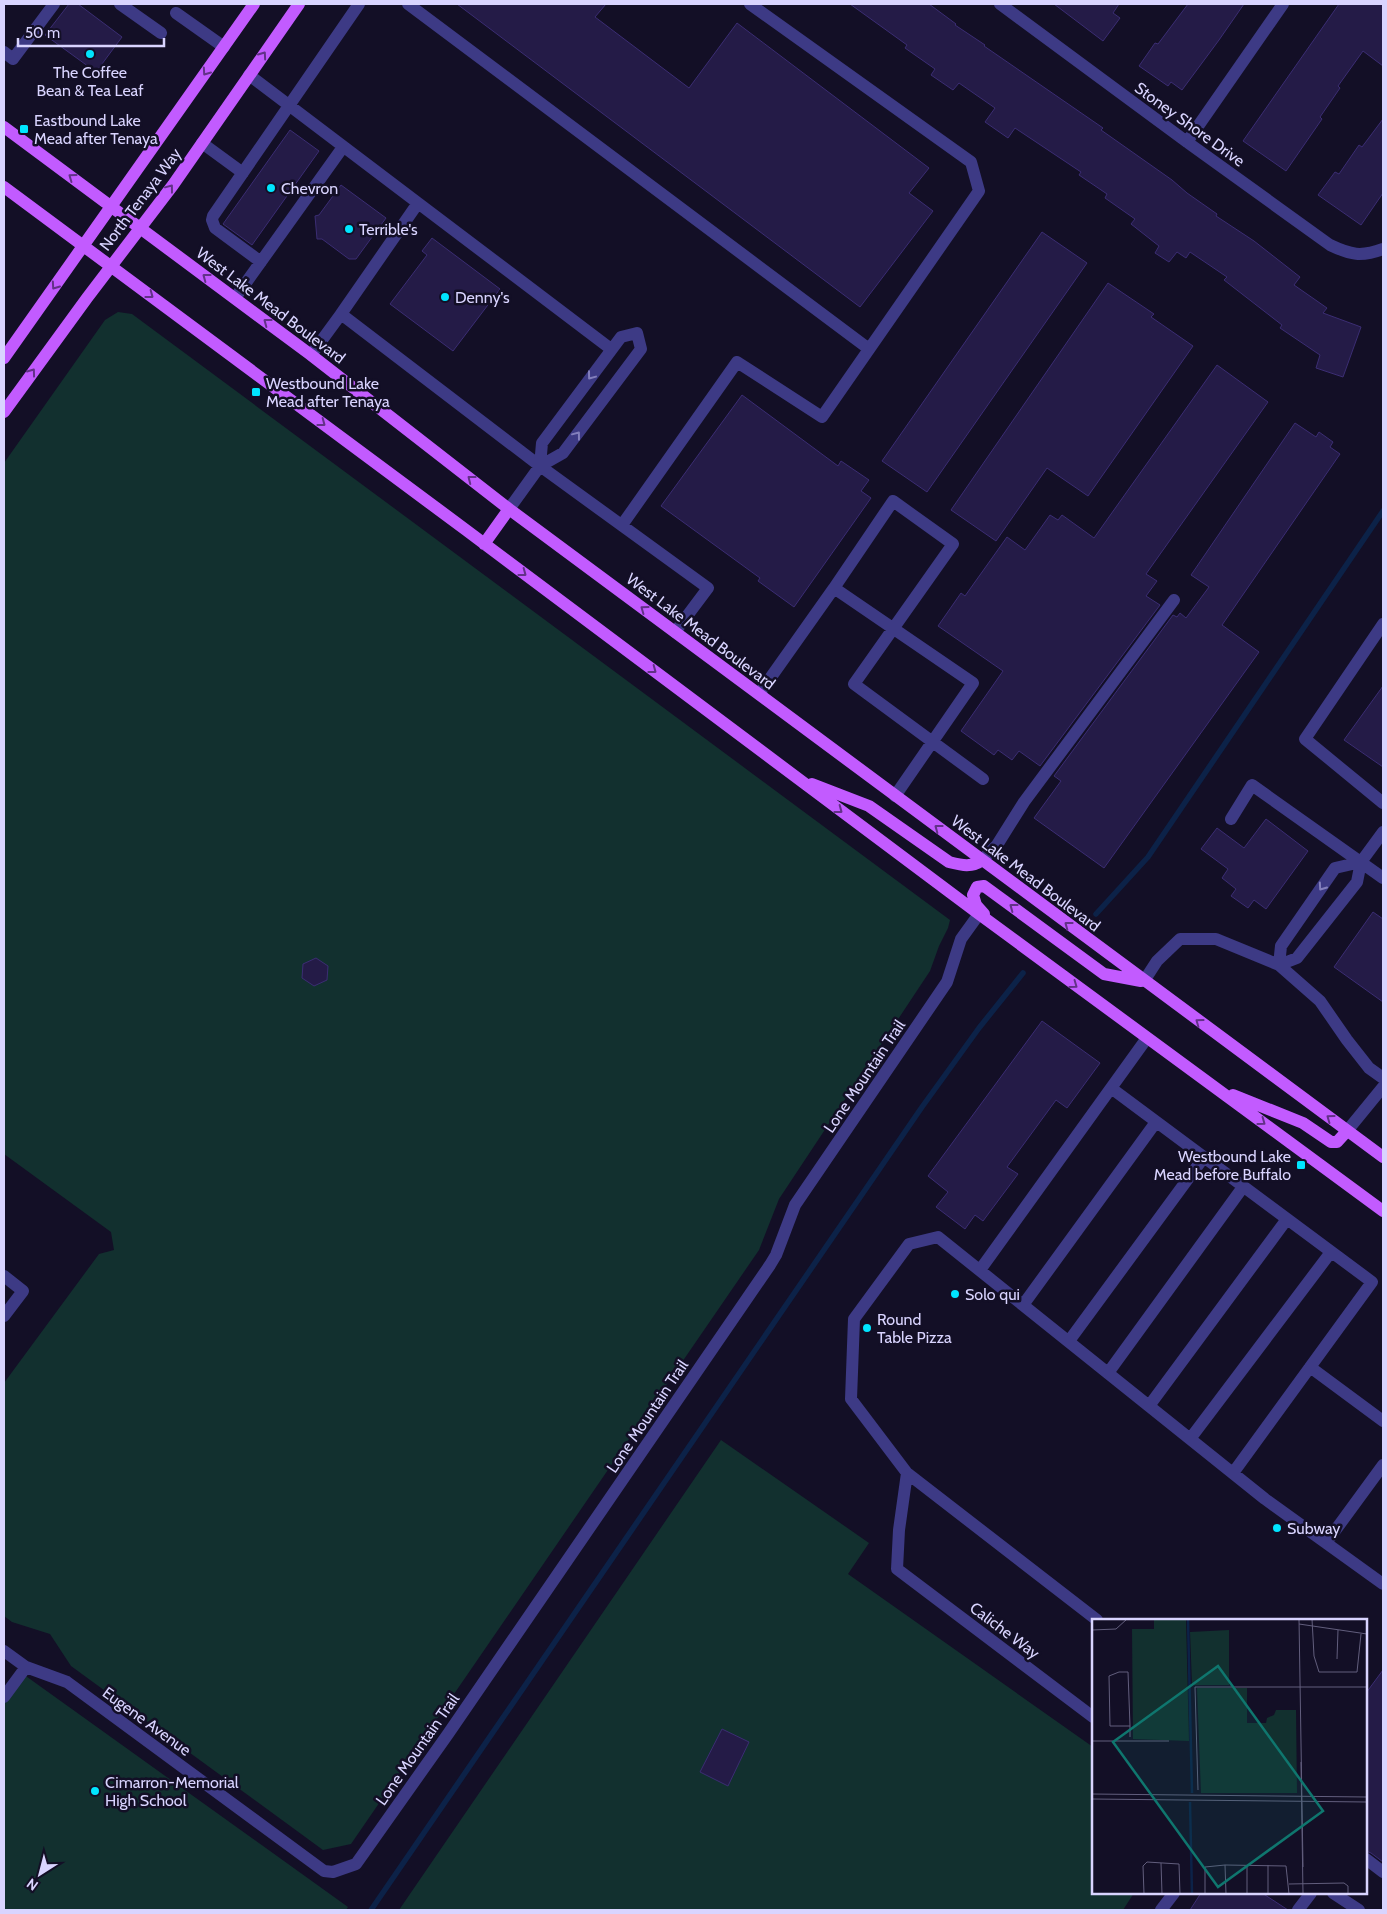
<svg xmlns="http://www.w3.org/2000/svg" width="1387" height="1914" viewBox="0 0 1387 1914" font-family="Cabin,sans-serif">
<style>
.green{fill:#12302f}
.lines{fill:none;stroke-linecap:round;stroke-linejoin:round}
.stream{stroke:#0c2248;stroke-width:5.5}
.building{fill:#241b47;stroke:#3b2d73}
.minor{stroke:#3d3a85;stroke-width:12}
.major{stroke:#c25bff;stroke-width:12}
.oneway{stroke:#623188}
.oneway2{stroke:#837fbc}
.poi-dot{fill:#00e5ff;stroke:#130f26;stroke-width:2}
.labels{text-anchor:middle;stroke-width:5;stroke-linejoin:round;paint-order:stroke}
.poi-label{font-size:16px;fill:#d9d4ff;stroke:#130f26;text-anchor:start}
.street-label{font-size:16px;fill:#d9d4ff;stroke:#130f26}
.inset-river{fill:none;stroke:#0c2248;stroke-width:2.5}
.inset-road{fill:none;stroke:#625e7d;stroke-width:1}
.view{fill:#0f766e;fill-opacity:0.15;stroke:#0f766e;stroke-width:2.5}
.inset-edge{fill:none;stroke:#d9d4ff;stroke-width:2.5}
</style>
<rect width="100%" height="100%" fill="#130f26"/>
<path class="green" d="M 118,312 L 132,314 L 950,920 L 948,928 L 939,946 L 930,971 L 779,1199 L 759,1250 L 351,1844 L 323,1850 L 71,1666 L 50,1634 L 12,1622 L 4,1616 L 4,1383 L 99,1254 L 114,1250 L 111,1232 L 4,1154 L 4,463 L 105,320 Z
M 721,1440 L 869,1543 L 848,1574 L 1093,1747 L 1093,1893 L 1134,1893 L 1123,1910 L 399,1910 Z
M 23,1674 L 348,1907 L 346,1910 L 4,1910 L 4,1701 Z"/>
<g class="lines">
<path class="stream" d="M 1096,914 L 1148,857 L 1383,511
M 371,1910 L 922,1107 L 979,1028 L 1023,973"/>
</g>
<path class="building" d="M 69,4 L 78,4 L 122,37 L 96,72 L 45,35 Z
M 457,4 L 606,4 L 595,17 L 689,88 L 737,23 L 929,168 L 909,193 L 933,211 L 860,307 Z
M 850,4 L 929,4 L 956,24 L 955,25 L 985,45 L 984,46 L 1103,128 L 1101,130 L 1172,180 L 1187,193 L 1217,214 L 1216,216 L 1254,241 L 1300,277 L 1294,285 L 1327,308 L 1323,313 L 1361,327 L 1343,377 L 1316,368 L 1320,355 L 1280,328 L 1282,325 L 1224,280 L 1227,277 L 1190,252 L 1186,258 L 1177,252 L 1169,262 L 1155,253 L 1159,246 L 1131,224 L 1135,219 L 1105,198 L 1107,194 L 1079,175 L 1081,172 L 1015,128 L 1008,138 L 985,122 L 995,108 L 959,83 L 953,90 L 931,75 L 935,69 L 905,48 L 907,45 Z
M 1054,4 L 1119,4 L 1113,13 L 1120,18 L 1103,41 Z
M 1188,4 L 1244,4 L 1219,40 L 1182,90 L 1171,82 L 1168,86 L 1139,66 L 1155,43 L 1158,44 Z
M 1339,4 L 1383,4 L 1383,66 L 1363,51 L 1338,86 L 1340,88 L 1320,117 L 1322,119 L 1286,171 L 1243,141 Z
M 1383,119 L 1383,193 L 1361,225 L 1318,195 L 1335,172 L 1339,174 L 1359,145 L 1362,147 Z
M 290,130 L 319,151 L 252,245 L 223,224 Z
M 341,185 L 386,218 L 356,259 L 349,259 L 322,239 L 317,239 L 315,216 L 319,215 Z
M 1042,232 L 1087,263 L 927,492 L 882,461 Z
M 432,238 L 500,289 L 453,351 L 390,304 L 427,255 L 422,251 Z
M 1108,283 L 1154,314 L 1151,317 L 1193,346 L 1088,496 L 1047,468 L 996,541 L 951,510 Z
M 1217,365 L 1268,402 L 1146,574 L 1157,581 L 1146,596 L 1160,605 L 1040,766 L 1019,751 L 1012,760 L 998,750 L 994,755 L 961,731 L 1003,671 L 938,626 L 961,593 L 965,596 L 1007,537 L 1025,550 L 1050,515 L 1058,520 L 1062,515 L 1094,538 Z
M 742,395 L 838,466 L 841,461 L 869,480 L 861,491 L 871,498 L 794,607 L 758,581 L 760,578 L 661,506 Z
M 1295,423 L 1316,437 L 1319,432 L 1333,442 L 1330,447 L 1340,454 L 1222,625 L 1259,652 L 1104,868 L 1034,818 L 1061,781 L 1054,776 L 1173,615 L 1177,617 L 1180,613 L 1186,618 L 1209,587 L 1191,575 Z
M 1383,686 L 1383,767 L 1344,740 Z
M 1266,819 L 1308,851 L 1266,909 L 1254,900 L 1248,908 L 1231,896 L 1236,889 L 1222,878 L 1228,869 L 1201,849 L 1217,828 L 1244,848 Z
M 1373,912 L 1383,919 L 1383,1002 L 1334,967 Z
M 316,958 L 328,966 L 327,980 L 314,986 L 302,978 L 303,964 Z
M 1042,1021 L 1100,1063 L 1067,1108 L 1056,1100 L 1007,1167 L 1018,1174 L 983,1221 L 975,1215 L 965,1229 L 936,1207 L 948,1192 L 928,1176 Z
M 1383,1670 L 1383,1862 L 1371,1853 L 1366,1851 L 1366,1693 Z
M 722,1729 L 749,1742 L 728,1786 L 700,1772 Z
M 1201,1893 L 1262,1893 L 1288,1910 L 1190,1910 Z"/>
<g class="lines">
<path class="minor" d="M 120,4 L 161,33
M 408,4 L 869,349
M 1000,4 L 1187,142 L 1330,245 C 1351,255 1361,257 1383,249
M 176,13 L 224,47
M 4,52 L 13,59 L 54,4
M 249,75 L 418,203 L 341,314
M 1187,142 L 1283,4
M 202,143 L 243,173
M 418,203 L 611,349
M 261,262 L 215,228 L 212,220 L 213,216 L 359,4
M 235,298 L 343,147
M 311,355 L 341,314 L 540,466 L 708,588 L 675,632
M 509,509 L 540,466 L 563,453 L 641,349 L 637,333 L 621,337 L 542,443 L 540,466
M 622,525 L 737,362 L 822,417 L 979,191 L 971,162 L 750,4
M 834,588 L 893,501 L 953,544 L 854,684 L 983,779
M 1383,624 L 1305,739 L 1383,803
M 759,694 L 834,588 L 973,683 L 895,796
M 1231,819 L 1252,785 L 1383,878
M 982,860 L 997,845 L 1024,802 L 1174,600
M 1361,862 L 1335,868 L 1281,946 L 1279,965 L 1297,958 L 1357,882 L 1361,862 L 1383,832
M 1144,981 L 1157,961 L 1180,939 L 1216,939 L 1279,965 L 1320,1001 L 1347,1040 L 1369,1068 L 1383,1078
M 1111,1088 L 1372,1282 L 1233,1473
M 1347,1131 L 1383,1087
M 980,1270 L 1147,1038
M 4,1276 L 23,1291 L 4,1316
M 1023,1305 L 1156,1122
M 1069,1341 L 1204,1157
M 1310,1367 L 1383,1421
M 1108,1373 L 1243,1187
M 1149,1406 L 1287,1219
M 1190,1439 L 1331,1252
M 907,1473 L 899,1530 L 897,1569 L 1093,1717
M 1326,1543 L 1383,1465
M 1097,1620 L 907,1473 L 851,1399 L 854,1319 L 909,1244 L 938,1237 L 1265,1499 L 1383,1584
M 4,1651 L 26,1667 L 67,1682 L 324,1871 L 333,1872 L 356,1864 L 448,1734 L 770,1265 L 776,1255 L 795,1205 L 947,982 L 961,939 L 979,914
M 4,1697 L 26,1667
M 1366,1859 L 1383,1872
M 1333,1893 L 1359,1910
M 1161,1910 L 1174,1893
M 1298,1910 L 1311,1893"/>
<path class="major" d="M 4,127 L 311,355 L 509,509 L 1383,1157
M 4,187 L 466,530 L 979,914 L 1383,1211
M 4,358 L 254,4
M 4,412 L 87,298 L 173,185 L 299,4
M 484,544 L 509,509
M 812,784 L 869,806 L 949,862 C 961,865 972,868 982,860
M 984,914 L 976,905 L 973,895 L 977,887 L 984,886 L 1104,974 L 1141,981
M 1233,1095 L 1303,1123 L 1331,1142 L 1337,1142 L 1347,1131"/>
</g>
<defs><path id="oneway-chevron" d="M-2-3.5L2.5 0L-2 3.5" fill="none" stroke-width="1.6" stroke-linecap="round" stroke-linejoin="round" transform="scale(1.25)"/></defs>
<g class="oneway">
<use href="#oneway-chevron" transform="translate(263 55) rotate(-55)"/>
<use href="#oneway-chevron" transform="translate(206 72) rotate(125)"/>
<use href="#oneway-chevron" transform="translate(72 177) rotate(-144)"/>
<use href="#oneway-chevron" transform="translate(170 188) rotate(-53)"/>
<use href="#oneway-chevron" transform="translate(206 277) rotate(-143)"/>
<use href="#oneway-chevron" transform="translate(55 286) rotate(125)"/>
<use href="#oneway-chevron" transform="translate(150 295) rotate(37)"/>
<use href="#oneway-chevron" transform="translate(267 322) rotate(-143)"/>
<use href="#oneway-chevron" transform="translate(32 372) rotate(-54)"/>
<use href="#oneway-chevron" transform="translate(322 423) rotate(37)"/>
<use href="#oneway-chevron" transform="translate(471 479) rotate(-142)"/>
<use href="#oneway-chevron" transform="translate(523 573) rotate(37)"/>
<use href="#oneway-chevron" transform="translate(644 609) rotate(-144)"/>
<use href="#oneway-chevron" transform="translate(653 670) rotate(37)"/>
<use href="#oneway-chevron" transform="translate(839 810) rotate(37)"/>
<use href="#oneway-chevron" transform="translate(938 828) rotate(-143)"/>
<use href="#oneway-chevron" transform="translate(1013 907) rotate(-143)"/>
<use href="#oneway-chevron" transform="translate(1068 925) rotate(-143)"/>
<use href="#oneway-chevron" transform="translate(1074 985) rotate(36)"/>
<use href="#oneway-chevron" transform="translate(1199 1022) rotate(-144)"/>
<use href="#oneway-chevron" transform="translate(1330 1118) rotate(-144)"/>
<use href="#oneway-chevron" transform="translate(1262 1122) rotate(36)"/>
</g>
<g class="oneway2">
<use href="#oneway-chevron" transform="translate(591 376) rotate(127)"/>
<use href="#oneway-chevron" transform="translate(577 435) rotate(-53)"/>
<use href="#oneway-chevron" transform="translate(1322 887) rotate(125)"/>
</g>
<g class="poi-dot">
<circle cx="90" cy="54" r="5"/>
<rect x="19" y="124" width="10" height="10" rx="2.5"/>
<circle cx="271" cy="188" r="5"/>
<circle cx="349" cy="229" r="5"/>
<circle cx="445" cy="297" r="5"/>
<rect x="251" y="387" width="10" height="10" rx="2.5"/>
<rect x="1296" y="1160" width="10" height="10" rx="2.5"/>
<circle cx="955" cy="1294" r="5"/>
<circle cx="867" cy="1328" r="5"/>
<circle cx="1277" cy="1528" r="5"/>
<circle cx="95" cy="1791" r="5"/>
</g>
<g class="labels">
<g class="poi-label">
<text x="90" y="78" text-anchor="middle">The Coffee<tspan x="90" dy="18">Bean &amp; Tea Leaf</tspan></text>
<text x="34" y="126">Eastbound Lake<tspan x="34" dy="18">Mead after Tenaya</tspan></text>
<text x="281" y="194">Chevron</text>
<text x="359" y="235">Terrible's</text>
<text x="455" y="303">Denny's</text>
<text x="266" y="389">Westbound Lake<tspan x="266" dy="18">Mead after Tenaya</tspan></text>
<text x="1291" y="1162" text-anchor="end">Westbound Lake<tspan x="1291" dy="18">Mead before Buffalo</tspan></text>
<text x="965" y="1300">Solo qui</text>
<text x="877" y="1325">Round<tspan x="877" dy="18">Table Pizza</tspan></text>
<text x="1287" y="1534">Subway</text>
<text x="105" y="1788">Cimarron-Memorial<tspan x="105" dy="18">High School</tspan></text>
</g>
<g class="street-label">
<text transform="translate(1190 124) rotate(36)" y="6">Stoney Shore Drive</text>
<text transform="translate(140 199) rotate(-53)" y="6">North Tenaya Way</text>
<text transform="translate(271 305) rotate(37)" y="6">West Lake Mead Boulevard</text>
<text transform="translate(701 631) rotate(37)" y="6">West Lake Mead Boulevard</text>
<text transform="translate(1026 873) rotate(37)" y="6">West Lake Mead Boulevard</text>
<text transform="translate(864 1076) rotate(-56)" y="6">Lone Mountain Trail</text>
<text transform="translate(647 1416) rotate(-56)" y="6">Lone Mountain Trail</text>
<text transform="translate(1005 1630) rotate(37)" y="6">Caliche Way</text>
<text transform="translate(147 1721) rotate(36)" y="6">Eugene Avenue</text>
<text transform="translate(417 1749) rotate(-55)" y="6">Lone Mountain Trail</text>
</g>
</g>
<g transform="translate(1092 1619)">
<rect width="275" height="275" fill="#130f26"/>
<path d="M 62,0 L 94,0 L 97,122 L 41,120 L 40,10 L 62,10 ZM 137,11 L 137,66 L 100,66 L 98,13 ZM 105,69 L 155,69 L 155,104 L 174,104 L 175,99 L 182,96 L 184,91 L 204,91 L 205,174 L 109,174 Z" fill="#12302f"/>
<path class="inset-river" d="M 96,0 L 100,174M 98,183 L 100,275"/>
<path class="inset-road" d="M 207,0 L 211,248M 220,0 L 222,37 L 227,53 L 265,53 L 269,15M 207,5 L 275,15M 0,11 L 24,10 L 35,0M 245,40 L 246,11M 38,107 L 18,107 L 17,57 L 27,53 L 36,53 L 38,107 L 38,118M 0,122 L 77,122M 209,143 L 211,275M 106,171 L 103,68 L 275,68M 0,175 L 275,178M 0,180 L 275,183M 69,244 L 70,275M 133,246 L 134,275M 155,246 L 155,275M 176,246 L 176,275M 197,265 L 252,264 L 256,267 L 256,275M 52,275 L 51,247 L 55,243 L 87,245 L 88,275M 113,275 L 113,248 L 133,246 L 194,247 L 197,275"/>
<path class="view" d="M 126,47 L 231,192 L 126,268 L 21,123 Z"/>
<rect width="275" height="275" class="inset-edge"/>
</g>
<rect width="1387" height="1914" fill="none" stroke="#d9d4ff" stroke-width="10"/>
<g transform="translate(40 1874) rotate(216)" stroke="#130f26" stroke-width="4" paint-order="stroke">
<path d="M0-4L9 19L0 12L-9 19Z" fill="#d9d4ff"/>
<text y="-8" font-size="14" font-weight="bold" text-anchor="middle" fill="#d9d4ff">N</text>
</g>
<path d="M18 38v8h146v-8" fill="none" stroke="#d9d4ff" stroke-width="2.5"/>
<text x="25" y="38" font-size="15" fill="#d9d4ff" stroke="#130f26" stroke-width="4" paint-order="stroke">50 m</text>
</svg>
